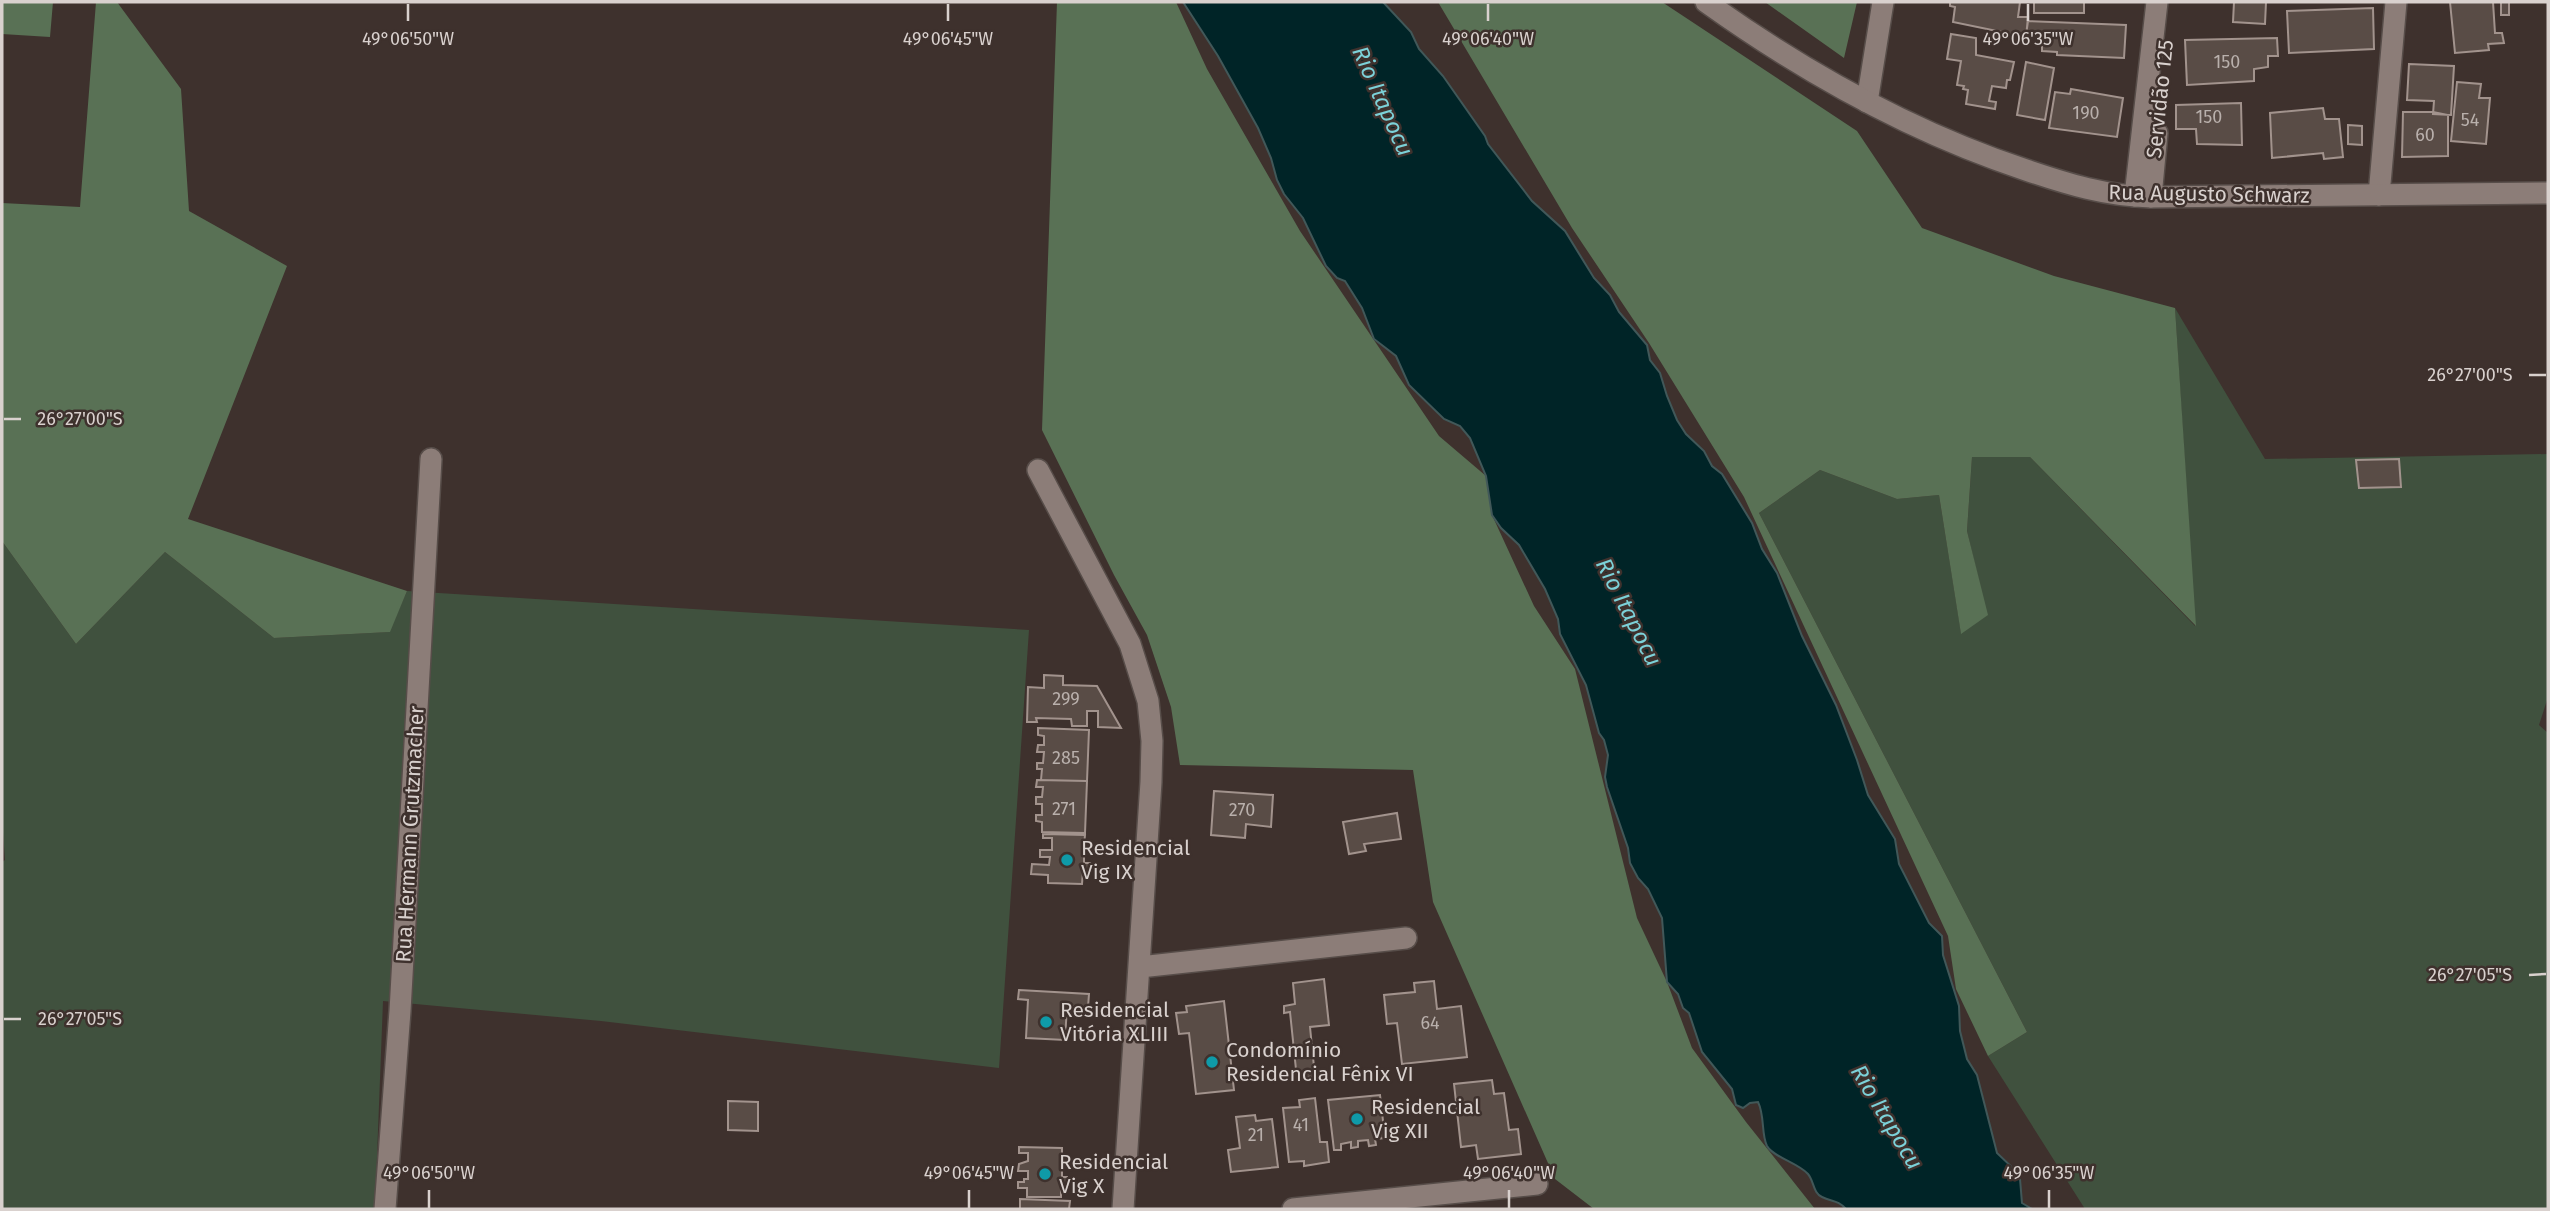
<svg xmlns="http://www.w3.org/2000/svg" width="2550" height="1211" viewBox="0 0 2550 1211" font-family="'Fira Sans',sans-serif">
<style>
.green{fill:#40513e}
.forest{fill:#597155}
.water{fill:#002427;stroke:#415859;stroke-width:2}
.building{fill:#594c46;stroke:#a2938d;stroke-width:2}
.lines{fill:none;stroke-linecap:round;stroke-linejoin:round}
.street-casing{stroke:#574d49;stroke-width:24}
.secondary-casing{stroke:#574d49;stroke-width:24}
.street{stroke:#8c7d78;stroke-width:21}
.secondary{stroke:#8c7d78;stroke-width:21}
.ticks{fill:none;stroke:#d9d1ce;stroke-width:2.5}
.culture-dot{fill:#0f9aa8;stroke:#3e312d;stroke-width:2.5}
.labels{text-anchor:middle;stroke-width:5;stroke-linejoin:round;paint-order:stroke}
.number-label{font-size:18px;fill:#b9b0ac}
.street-label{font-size:21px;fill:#d9d1ce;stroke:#3e312d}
.poi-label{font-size:21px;fill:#d9d1ce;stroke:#3e312d;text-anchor:start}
.water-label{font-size:23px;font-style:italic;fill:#7cd1d8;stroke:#3e312d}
.ticks-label{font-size:18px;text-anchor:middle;fill:#d9d1ce;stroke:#3e312d;stroke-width:5;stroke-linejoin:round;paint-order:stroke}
</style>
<rect width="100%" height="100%" fill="#3e312d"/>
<path class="green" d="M 2175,308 L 2265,459 L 2548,454 L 2548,697 L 2539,725 L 2548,733 L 2548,1209 L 2085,1209 L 1988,1056 L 2027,1032 L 1759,513 L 1820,470 L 1897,499 L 1939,495 L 1961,633 L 1987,615 L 1967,531 L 1972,457 L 2030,457 L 2195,626 Z
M 2,541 L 76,644 L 165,552 L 274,638 L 389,632 L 407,591 L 1029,630 L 999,1068 L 601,1021 L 383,1001 L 375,1209 L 2,1209 L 2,862 L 5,860 L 2,819 Z"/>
<path class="forest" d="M 2,2 L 53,2 L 50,37 L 2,34 Z
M 96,2 L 117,2 L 181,89 L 189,211 L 287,266 L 188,519 L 407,591 L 390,632 L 274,638 L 165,552 L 76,644 L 2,541 L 2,203 L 80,207 Z
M 1057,2 L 1176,2 L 1207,69 L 1300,231 L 1439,436 L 1486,476 L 1492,515 L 1534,606 L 1575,669 L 1637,918 L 1667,982 L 1692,1048 L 1746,1122 L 1815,1209 L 1594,1209 L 1555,1179 L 1433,902 L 1413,770 L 1180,765 L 1171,707 L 1147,635 L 1114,575 L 1042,430 Z
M 1438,2 L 1662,2 L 1857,131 L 1922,228 L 2054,276 L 2175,308 L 2196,626 L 2030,457 L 1972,457 L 1967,531 L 1988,615 L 1961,634 L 1939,495 L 1897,499 L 1820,470 L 1759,513 L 2027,1032 L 1988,1056 L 1956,989 L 1948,936 L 1744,497 L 1649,343 L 1572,228 Z
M 1765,2 L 1857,2 L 1844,58 Z"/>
<path class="water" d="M 1183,2 L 1383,2 L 1411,32 L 1419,49 L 1443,76 L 1485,136 L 1488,144 L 1532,201 L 1565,231 L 1594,278 L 1610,295 L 1619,312 L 1647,345 L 1650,360 L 1660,373 L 1667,396 L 1677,420 L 1686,434 L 1704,451 L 1712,466 L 1722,474 L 1752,523 L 1762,549 L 1777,573 L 1802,636 L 1836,705 L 1857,760 L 1868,795 L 1895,839 L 1899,864 L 1929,923 L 1942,936 L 1943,955 L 1959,1006 L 1960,1031 L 1967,1059 L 1977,1075 L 1997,1153 L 2016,1171 L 2020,1179 L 2022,1203 L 2032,1209 L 1846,1209 C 1838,1200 1832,1202 1822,1197 C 1813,1193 1814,1181 1808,1174 C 1798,1163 1773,1157 1767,1146 C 1761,1134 1765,1116 1758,1102 L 1750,1103 L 1743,1108 L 1736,1105 L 1732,1089 L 1702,1052 L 1689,1013 L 1683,1008 L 1678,994 L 1667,982 L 1662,918 L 1648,889 L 1638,878 L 1630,863 L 1628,848 L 1607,787 L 1605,777 L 1608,755 L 1604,740 L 1599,733 L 1586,685 L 1560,634 L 1558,619 L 1545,589 L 1519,545 L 1501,528 L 1492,515 L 1486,476 L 1470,438 L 1460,426 L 1444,419 L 1409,385 L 1396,356 L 1374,339 L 1362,308 L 1345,281 L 1337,278 L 1326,266 L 1303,218 L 1284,194 L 1277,180 L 1271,158 L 1258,128 L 1218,56 Z"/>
<path class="building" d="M 1950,2 L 2020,2 L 2018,17 L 2028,17 L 2026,37 L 1953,22 L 1955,7 L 1950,6 Z
M 2034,2 L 2084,2 L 2084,13 L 2034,13 Z
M 2234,2 L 2266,2 L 2265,24 L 2233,22 Z
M 2450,2 L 2493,2 L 2495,33 L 2502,33 L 2504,43 L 2488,44 L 2489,50 L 2455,53 Z
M 2501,2 L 2509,2 L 2509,15 L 2501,15 Z
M 2373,8 L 2374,49 L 2289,53 L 2287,11 Z
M 2028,21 L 2126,25 L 2124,58 L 2057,55 L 2057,52 L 2042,51 L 2042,35 L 2026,35 Z
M 1951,34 L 1976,38 L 1976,55 L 2014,62 L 2010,80 L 2007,80 L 2006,88 L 1992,86 L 1989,101 L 1996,102 L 1995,109 L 1966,104 L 1968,90 L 1963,89 L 1964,86 L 1957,85 L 1961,61 L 1947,59 Z
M 2277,38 L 2278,56 L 2268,56 L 2268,67 L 2254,69 L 2254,81 L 2187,85 L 2185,40 Z
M 2026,62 L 2054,68 L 2045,120 L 2017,115 Z
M 2409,64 L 2454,66 L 2451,115 L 2433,114 L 2434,101 L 2407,100 Z
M 2457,82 L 2481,84 L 2479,98 L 2490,98 L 2486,144 L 2451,141 Z
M 2071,89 L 2123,98 L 2117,137 L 2049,128 L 2055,92 L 2070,94 Z
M 2241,103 L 2242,145 L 2197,144 L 2196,129 L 2176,129 L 2176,105 Z
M 2323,108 L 2325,119 L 2339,119 L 2343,157 L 2324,159 L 2323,153 L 2272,158 L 2270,113 Z
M 2403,112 L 2433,112 L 2448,115 L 2448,156 L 2402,157 Z
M 2348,125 L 2362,126 L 2362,145 L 2348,144 Z
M 2399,459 L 2401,487 L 2359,488 L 2356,460 Z
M 1044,675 L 1063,676 L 1063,685 L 1097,686 L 1121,728 L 1098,727 L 1098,711 L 1087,711 L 1087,726 L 1072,726 L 1071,719 L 1036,718 L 1037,722 L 1027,722 L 1028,687 L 1044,688 Z
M 1038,728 L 1089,730 L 1087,781 L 1041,780 L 1042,769 L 1037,769 L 1037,763 L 1043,763 L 1044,752 L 1037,752 L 1038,745 L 1044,745 L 1044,736 L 1038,735 Z
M 1037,780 L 1087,781 L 1085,833 L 1042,832 L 1042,822 L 1036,821 L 1036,815 L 1042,815 L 1042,804 L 1036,804 L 1036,797 L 1042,797 L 1043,787 L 1036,787 Z
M 1214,791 L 1273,795 L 1271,827 L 1246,824 L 1245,838 L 1211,835 Z
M 1397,813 L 1401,839 L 1364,844 L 1366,851 L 1349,854 L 1343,822 Z
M 1043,834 L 1085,835 L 1084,846 L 1090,846 L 1090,854 L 1084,853 L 1084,863 L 1090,863 L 1089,871 L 1083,871 L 1082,884 L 1048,883 L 1048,875 L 1031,874 L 1032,864 L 1049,865 L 1050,857 L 1040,857 L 1040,850 L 1052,850 L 1052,838 L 1043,838 Z
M 1324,979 L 1329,1025 L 1310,1027 L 1315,1077 L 1297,1079 L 1290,1012 L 1284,1013 L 1284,1006 L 1295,1004 L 1293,983 Z
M 1434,981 L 1437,1009 L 1461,1006 L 1467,1057 L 1402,1064 L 1397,1023 L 1387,1024 L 1384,995 L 1415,992 L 1414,983 Z
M 1019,990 L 1089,994 L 1088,1007 L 1067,1006 L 1065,1040 L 1026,1038 L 1028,1000 L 1018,999 Z
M 1224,1001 L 1234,1090 L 1196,1094 L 1189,1033 L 1179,1034 L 1176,1013 L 1187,1012 L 1186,1006 Z
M 1492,1080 L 1494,1094 L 1504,1093 L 1509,1130 L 1518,1129 L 1521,1154 L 1478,1159 L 1476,1145 L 1461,1147 L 1454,1084 Z
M 1380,1095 L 1385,1138 L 1375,1139 L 1376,1145 L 1369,1146 L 1368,1140 L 1358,1141 L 1358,1147 L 1351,1148 L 1351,1142 L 1341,1144 L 1341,1150 L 1334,1150 L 1328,1100 Z
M 1315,1098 L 1320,1142 L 1327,1142 L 1329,1162 L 1304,1166 L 1304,1161 L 1289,1162 L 1283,1108 L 1300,1107 L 1299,1100 Z
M 728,1101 L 758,1102 L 758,1131 L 728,1130 Z
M 1255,1115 L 1256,1121 L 1272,1119 L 1278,1167 L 1231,1172 L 1228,1150 L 1240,1148 L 1236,1117 Z
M 1019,1147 L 1062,1148 L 1062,1159 L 1068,1160 L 1068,1167 L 1062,1167 L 1062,1177 L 1067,1177 L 1067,1184 L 1061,1184 L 1061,1197 L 1027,1197 L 1027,1188 L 1018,1188 L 1018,1182 L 1024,1182 L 1024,1179 L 1028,1179 L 1028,1171 L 1018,1171 L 1019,1164 L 1028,1161 L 1028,1153 L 1019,1153 Z
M 1020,1199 L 1070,1201 L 1069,1209 L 1020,1209 Z"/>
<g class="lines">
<g class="street-casing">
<path id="street" d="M 1867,102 L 1883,2
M 2379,195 L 2396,2
M 2135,196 L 2157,2
M 2151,197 L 2157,133
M 1038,470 L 1130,644 L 1148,701 L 1152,741 L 1151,782 L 1123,1209
M 1140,967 L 1406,938
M 385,1209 L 400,1011 L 431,459
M 1293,1209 L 1537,1184"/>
</g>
<g class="secondary-casing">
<path id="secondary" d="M 1706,2 C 1804,72 1911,132 2026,170 C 2067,184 2106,196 2151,197 L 2548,193"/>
</g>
<use href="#street" class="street"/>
<use href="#secondary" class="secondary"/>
</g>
<path class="ticks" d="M 408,4 L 408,21M 948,4 L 948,21M 1488,4 L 1488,21M 2028,4 L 2028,21M 2529,375 L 2546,375M 4,419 L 21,419M 2529,975 L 2546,974M 4,1019 L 21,1019M 429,1190 L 429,1208M 969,1190 L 969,1208M 1509,1190 L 1509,1208M 2049,1190 L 2049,1208"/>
<g class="culture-dot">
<circle cx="1067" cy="860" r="7"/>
<circle cx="1046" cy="1022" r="7"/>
<circle cx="1212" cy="1062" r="7"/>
<circle cx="1357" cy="1119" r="7"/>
<circle cx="1045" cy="1174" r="7"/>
</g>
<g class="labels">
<g class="number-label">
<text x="2227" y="68">150</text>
<text x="2086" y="119">190</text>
<text x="2209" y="123">150</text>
<text x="2470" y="126">54</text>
<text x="2425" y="141">60</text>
<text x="1066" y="705">299</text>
<text x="1066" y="764">285</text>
<text x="1064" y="815">271</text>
<text x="1242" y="816">270</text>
<text x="1430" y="1029">64</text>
<text x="1301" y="1131">41</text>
<text x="1256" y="1141">21</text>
</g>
<g class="street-label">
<text transform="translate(2160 99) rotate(-84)" y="7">Servidão 125</text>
<text transform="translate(2209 194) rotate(1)" y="7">Rua Augusto Schwarz</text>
<text transform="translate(410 834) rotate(-87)" y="7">Rua Hermann Grutzmacher</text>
</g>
<g class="poi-label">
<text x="1081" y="855">Residencial<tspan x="1081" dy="24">Vig IX</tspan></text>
<text x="1060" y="1017">Residencial<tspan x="1060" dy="24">Vitória XLIII</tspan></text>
<text x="1226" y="1057">Condomínio<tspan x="1226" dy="24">Residencial Fênix VI</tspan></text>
<text x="1371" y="1114">Residencial<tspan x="1371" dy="24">Vig XII</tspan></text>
<text x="1059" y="1169">Residencial<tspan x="1059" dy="24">Vig X</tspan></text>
</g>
<g class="water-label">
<text transform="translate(1383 101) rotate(66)" y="8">Rio Itapocu</text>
<text transform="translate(1629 612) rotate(63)" y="8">Rio Itapocu</text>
<text transform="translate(1887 1117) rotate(59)" y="8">Rio Itapocu</text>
</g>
</g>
<g class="ticks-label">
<text x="408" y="45">49°06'50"W</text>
<text x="948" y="45">49°06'45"W</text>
<text x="1488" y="45">49°06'40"W</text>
<text x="2028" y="45">49°06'35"W</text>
<text x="2470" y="381">26°27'00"S</text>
<text x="80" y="425">26°27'00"S</text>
<text x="2470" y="981">26°27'05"S</text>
<text x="80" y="1025">26°27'05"S</text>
<text x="429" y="1179">49°06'50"W</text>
<text x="969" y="1179">49°06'45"W</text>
<text x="1509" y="1179">49°06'40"W</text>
<text x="2049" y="1179">49°06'35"W</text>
</g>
<rect width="2550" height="1211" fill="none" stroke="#d9d1ce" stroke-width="7"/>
</svg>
